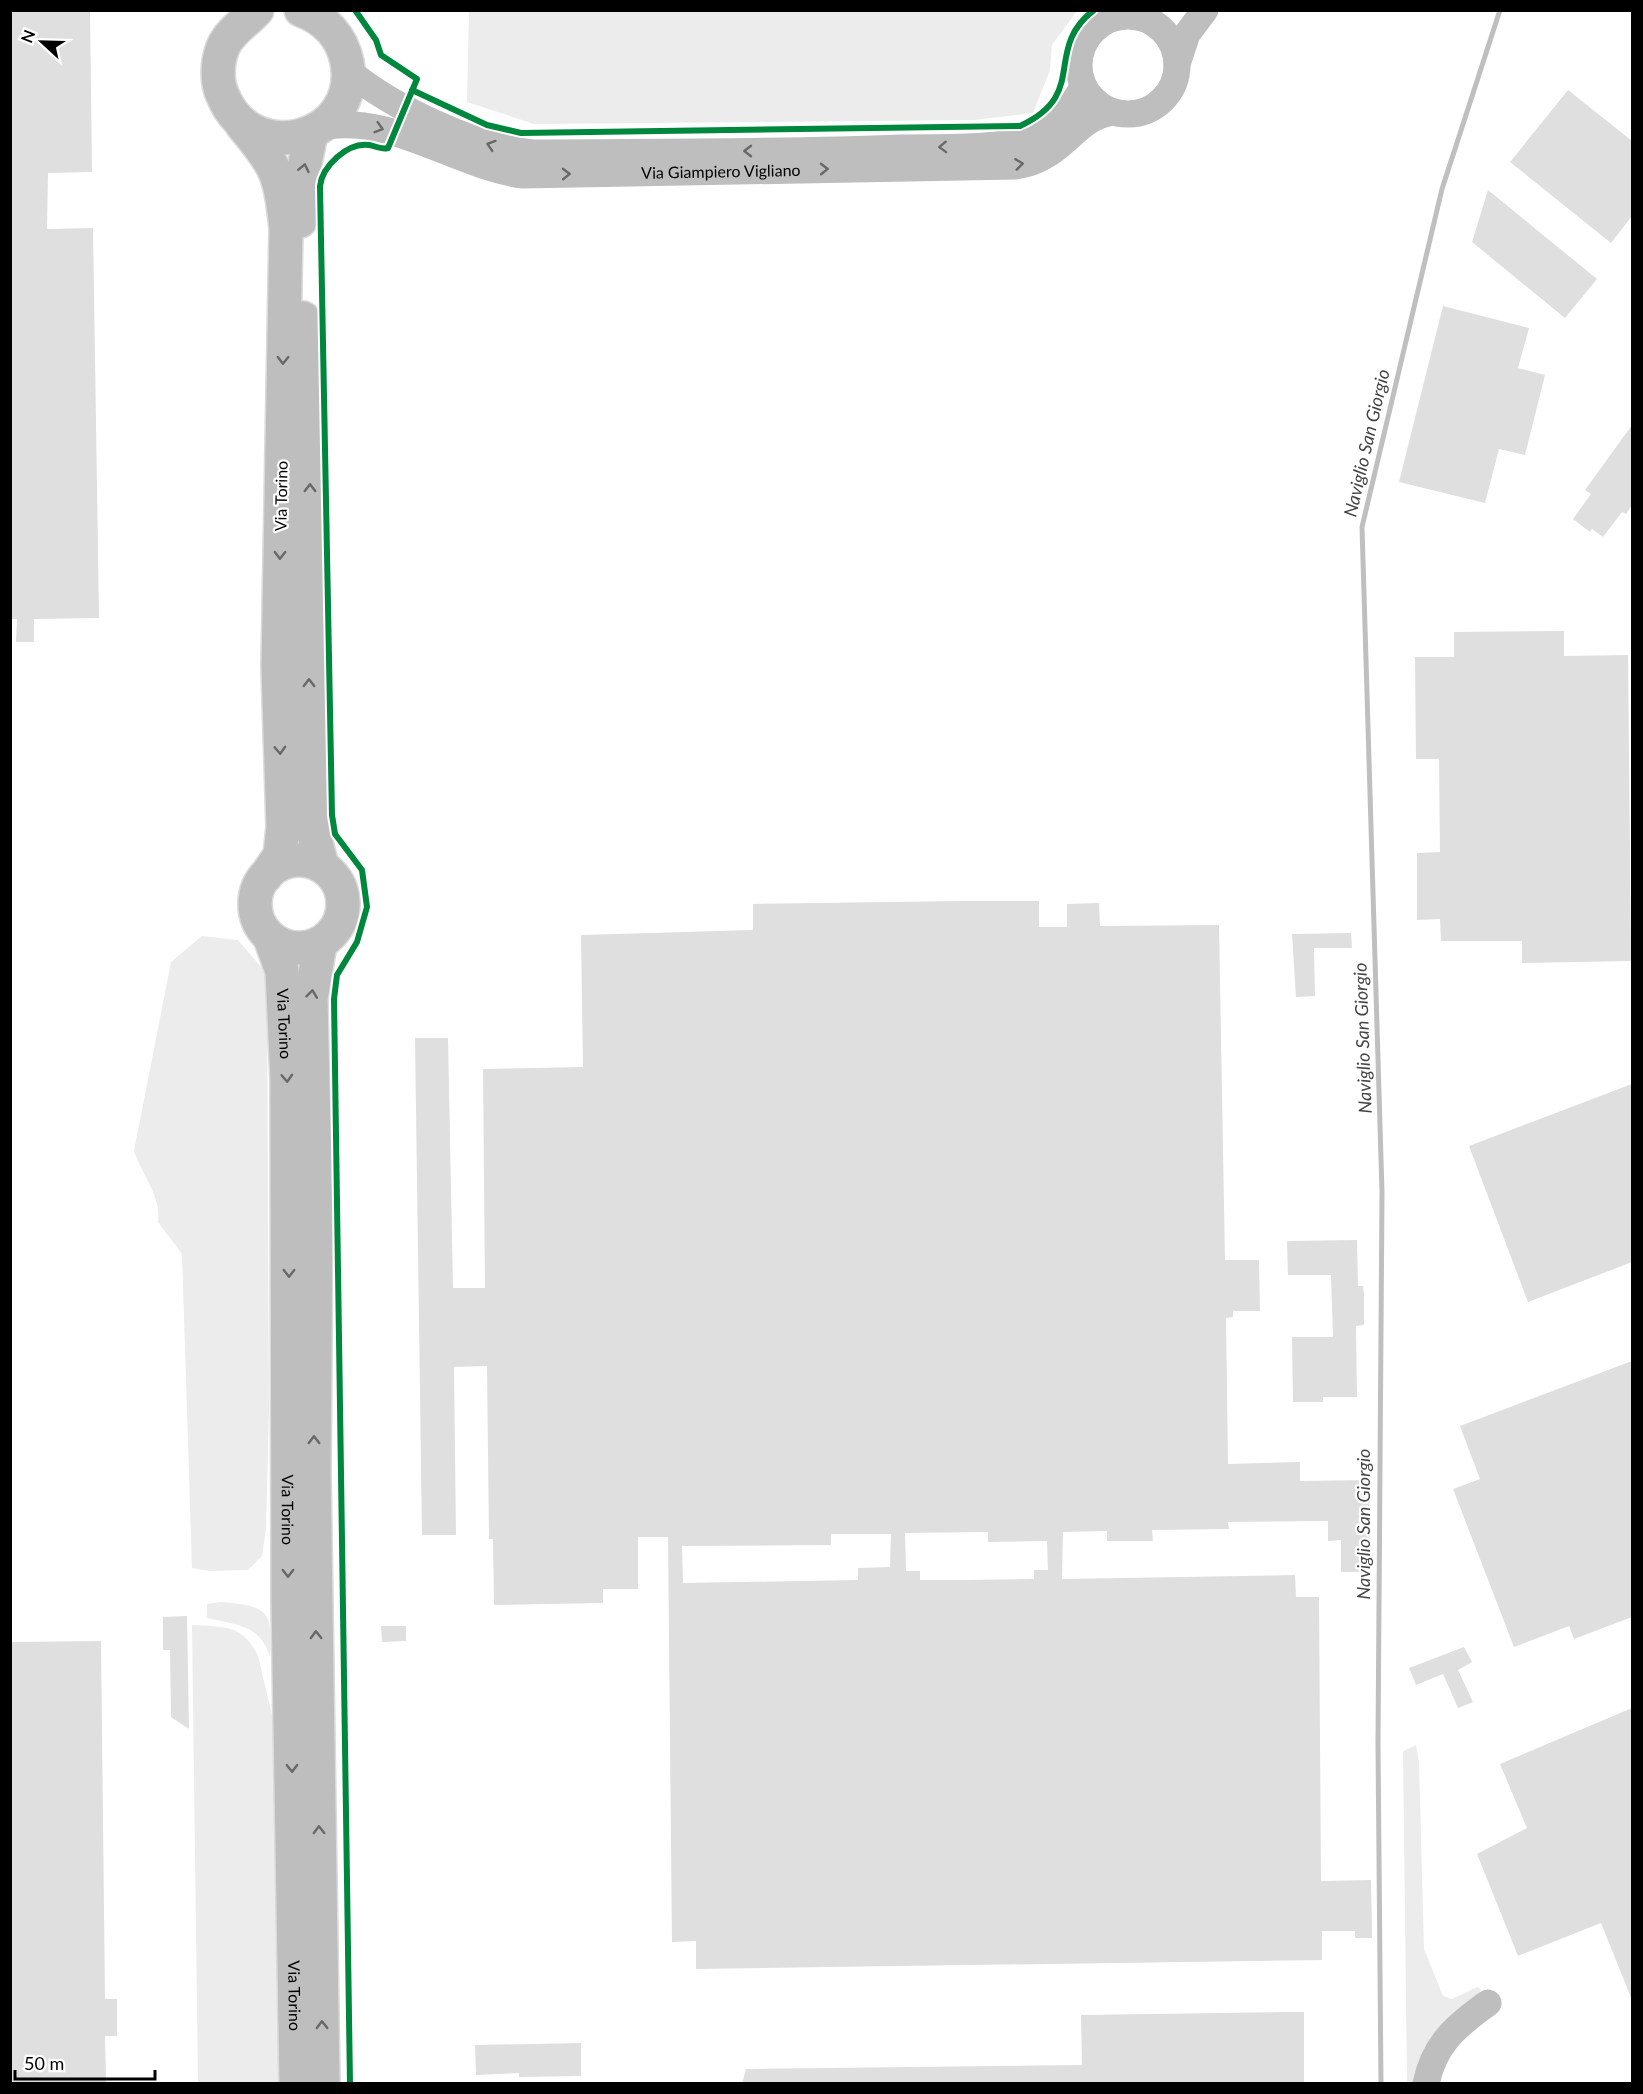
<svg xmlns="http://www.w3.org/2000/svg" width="1643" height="2094" viewBox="0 0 1643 2094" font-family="Lato,sans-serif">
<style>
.green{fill:#ececec}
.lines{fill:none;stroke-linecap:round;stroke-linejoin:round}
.stream{stroke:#bfbfbf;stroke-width:5}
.building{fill:#dfdfdf;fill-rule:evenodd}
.major-casing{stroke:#dbdbdb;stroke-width:36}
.minor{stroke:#bebebe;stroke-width:27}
.major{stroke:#bebebe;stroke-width:33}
.cycleway-casing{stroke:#fff;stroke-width:10}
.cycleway{stroke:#00873e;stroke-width:6}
.oneway{stroke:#686868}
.labels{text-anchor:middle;stroke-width:4.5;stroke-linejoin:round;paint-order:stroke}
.street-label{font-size:16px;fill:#000;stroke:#fff}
.water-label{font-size:18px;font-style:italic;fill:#444;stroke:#fff}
</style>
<rect width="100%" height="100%" fill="#fff"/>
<path class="green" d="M 469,11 L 469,10 L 1077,11 L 1052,45 L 1050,70 L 1033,113 L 974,120 L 534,124 L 467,102 Z
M 202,936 L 238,940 L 262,968 L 267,985 L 269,1409 L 266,1529 L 262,1556 L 248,1570 L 210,1571 L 192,1568 L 182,1254 L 158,1222 C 162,1197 141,1173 134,1151 L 171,962 Z
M 220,1602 C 268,1606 273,1610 270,1657 C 260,1624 236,1625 207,1618 L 207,1604 Z
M 192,1625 C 223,1627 243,1624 258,1656 L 282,1757 L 285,2083 L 198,2083 Z
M 1416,1745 L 1419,1762 L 1424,1949 L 1443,1996 L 1452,1999 L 1477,1987 L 1481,1989 L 1474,2005 L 1420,2083 L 1407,2083 L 1403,1751 Z"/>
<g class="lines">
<path class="stream" d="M 1381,2084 L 1378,1743 L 1382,1192 L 1362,527 L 1442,189 L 1500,10"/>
</g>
<path class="building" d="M 10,10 L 90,10 L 92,172 L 48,173 L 47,229 L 93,228 L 99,618 L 34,619 L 34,642 L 16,642 L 17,619 L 10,619 Z
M 1568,90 L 1632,141 L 1632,216 L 1611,243 L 1510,162 Z
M 1488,190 L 1597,279 L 1565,318 L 1472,242 Z
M 1443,306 L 1529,328 L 1518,368 L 1545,375 L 1525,455 L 1499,449 L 1485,503 L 1399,482 Z
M 1632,425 L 1632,505 L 1626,514 L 1622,512 L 1603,537 L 1592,529 L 1590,532 L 1573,519 L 1591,494 L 1585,490 Z
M 1564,631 L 1564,656 L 1628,655 L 1631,961 L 1522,963 L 1522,941 L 1441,941 L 1440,919 L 1417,920 L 1417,853 L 1440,852 L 1439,759 L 1416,759 L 1415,657 L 1454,657 L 1454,632 Z
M 962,901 L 1039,901 L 1039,927 L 1067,927 L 1067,904 L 1099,903 L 1100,926 L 1219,925 L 1225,1260 L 1259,1260 L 1260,1311 L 1233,1311 L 1233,1317 L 1226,1318 L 1228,1464 L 1300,1462 L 1300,1481 L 1369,1480 L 1371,1572 L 1341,1572 L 1341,1540 L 1328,1541 L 1328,1521 L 1228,1522 L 1229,1529 L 1152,1530 L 1153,1541 L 1107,1541 L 1107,1531 L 1063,1532 L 1062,1579 L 1295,1575 L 1296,1597 L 1319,1597 L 1321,1881 L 1371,1880 L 1372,1930 L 1372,1938 L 1355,1938 L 1355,1931 L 1322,1931 L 1322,1960 L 696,1969 L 696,1941 L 672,1942 L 668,1537 L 638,1537 L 638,1589 L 603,1589 L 603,1603 L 494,1605 L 493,1539 L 489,1539 L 487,1366 L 454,1367 L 456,1535 L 422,1535 L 415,1038 L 448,1038 L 453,1288 L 485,1288 L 483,1069 L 583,1067 L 581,935 L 753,930 L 753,904 ZM 988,1532 L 988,1542 L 1047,1541 L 1048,1570 L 1034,1570 L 1034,1579 L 966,1580 L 920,1580 L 920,1571 L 906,1571 L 905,1533 ZM 831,1534 L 891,1534 L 890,1567 L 858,1568 L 858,1580 L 683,1583 L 682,1546 L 831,1545 Z
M 1351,933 L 1352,948 L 1314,948 L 1315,996 L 1296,997 L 1292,934 Z
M 1632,1084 L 1632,1262 L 1528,1302 L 1469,1146 Z
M 1357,1240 L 1358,1286 L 1363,1286 L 1364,1294 L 1364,1325 L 1356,1326 L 1357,1397 L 1323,1397 L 1323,1402 L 1293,1402 L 1292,1337 L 1333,1337 L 1331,1275 L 1288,1275 L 1287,1241 Z
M 1632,1361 L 1632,1617 L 1574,1639 L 1569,1626 L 1514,1647 L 1453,1489 L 1480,1479 L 1460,1426 Z
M 187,1616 L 189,1729 L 171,1717 L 170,1650 L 163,1650 L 163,1617 Z
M 381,1626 L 406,1626 L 406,1641 L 382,1642 Z
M 101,1641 L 105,1999 L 117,1999 L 117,2036 L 105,2036 L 106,2084 L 10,2084 L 10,1642 Z
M 1464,1647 L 1472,1662 L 1458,1670 L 1473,1702 L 1458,1708 L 1443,1674 L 1416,1685 L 1409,1668 Z
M 1632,1708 L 1632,2000 L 1601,1923 L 1518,1956 L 1477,1854 L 1527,1828 L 1500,1764 Z
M 1284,2012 L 1304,2012 L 1304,2084 L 742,2084 L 746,2069 L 1082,2065 L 1081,2015 Z
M 581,2043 L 581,2076 L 519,2077 L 519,2073 L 476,2075 L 475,2045 Z"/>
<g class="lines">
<g class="major-casing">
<g id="major">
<path d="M 257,10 C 245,23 230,31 223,47 C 217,62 216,82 223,96 C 253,169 361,139 347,62 C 342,37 325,19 301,10"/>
<path d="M 242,125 C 277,166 281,176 286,229 L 278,667 L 283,827 L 280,855 L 266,876"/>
<path d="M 300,221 L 300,189 L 311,133"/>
<path d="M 303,318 L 309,413 L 311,823 L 322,866"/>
<circle cx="299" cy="904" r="44"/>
<path id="s2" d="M 270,938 L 282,971 L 287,1080 L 288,1601 L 296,2084"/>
<path d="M 320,944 L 311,999 L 316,1213 L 314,1472 L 323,2084"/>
</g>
</g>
<g class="minor">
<circle cx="1128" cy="65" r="49"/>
<path d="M 1177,64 L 1187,34 L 1205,10"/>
<path d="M 348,71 C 394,108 474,147 533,153 C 656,152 779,153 902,148 C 938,147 999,150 1033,137 C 1056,129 1071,108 1083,87"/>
<path id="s1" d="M 321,127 C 391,113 454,165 522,175 L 1016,166 C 1064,159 1074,117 1113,112"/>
<path d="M 1426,2084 C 1434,2044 1456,2026 1488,2003"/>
</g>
<use href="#major" class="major"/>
<g class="cycleway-casing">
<path id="cycleway" d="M 412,90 L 487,125 L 521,133 L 1020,126 C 1090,94 1042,50 1094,10
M 350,2084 L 334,999 L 337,975 L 357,942 L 367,907 L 362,870 L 335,834 L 332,815 L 320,186 C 322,167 347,142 369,145 C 376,146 380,150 388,148 L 417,79 L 381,55 L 376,40 L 355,10"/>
</g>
<use href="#cycleway" class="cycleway"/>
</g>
<defs><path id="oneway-chevron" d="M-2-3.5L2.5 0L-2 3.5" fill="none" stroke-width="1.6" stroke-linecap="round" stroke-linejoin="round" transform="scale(1.5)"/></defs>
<g class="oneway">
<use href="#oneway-chevron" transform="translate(379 128) rotate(16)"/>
<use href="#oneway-chevron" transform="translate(491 145) rotate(-162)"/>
<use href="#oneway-chevron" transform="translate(943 147) rotate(178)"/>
<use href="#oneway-chevron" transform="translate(748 151) rotate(180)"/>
<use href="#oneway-chevron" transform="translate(1019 164) rotate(-7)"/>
<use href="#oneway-chevron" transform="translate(304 168) rotate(-78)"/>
<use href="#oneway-chevron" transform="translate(824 169) rotate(-1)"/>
<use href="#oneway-chevron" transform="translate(566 174) rotate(-1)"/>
<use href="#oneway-chevron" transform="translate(283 360) rotate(91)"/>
<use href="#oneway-chevron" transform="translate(310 488) rotate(-90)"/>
<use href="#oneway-chevron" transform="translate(280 555) rotate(91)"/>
<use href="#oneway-chevron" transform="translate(309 683) rotate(-90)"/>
<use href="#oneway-chevron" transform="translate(280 750) rotate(88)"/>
<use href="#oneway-chevron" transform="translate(312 994) rotate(-83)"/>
<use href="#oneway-chevron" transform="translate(287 1078) rotate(87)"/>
<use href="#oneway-chevron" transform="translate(289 1273) rotate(90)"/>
<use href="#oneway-chevron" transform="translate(314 1440) rotate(-90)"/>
<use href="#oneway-chevron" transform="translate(288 1573) rotate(90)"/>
<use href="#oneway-chevron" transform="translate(316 1635) rotate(-91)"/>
<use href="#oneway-chevron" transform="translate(292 1768) rotate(89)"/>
<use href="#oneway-chevron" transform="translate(319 1830) rotate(-91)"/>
<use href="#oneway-chevron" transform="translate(322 2025) rotate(-91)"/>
</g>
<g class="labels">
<g class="street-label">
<text dy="6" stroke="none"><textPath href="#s1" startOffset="408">Via Giampiero Vigliano</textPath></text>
<text transform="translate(281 496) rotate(-89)" y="6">Via Torino</text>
<text dy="6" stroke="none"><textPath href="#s2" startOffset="88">Via Torino</textPath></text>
<text dy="6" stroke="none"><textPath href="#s2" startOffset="574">Via Torino</textPath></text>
<text dy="6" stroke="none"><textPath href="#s2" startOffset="1060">Via Torino</textPath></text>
</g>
<g class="water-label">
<text transform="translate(1367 443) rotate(-77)" y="6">Naviglio San Giorgio</text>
<text transform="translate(1363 1038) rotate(-92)" y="6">Naviglio San Giorgio</text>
<text transform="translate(1364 1524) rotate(-90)" y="6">Naviglio San Giorgio</text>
</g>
</g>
<rect width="1643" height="2094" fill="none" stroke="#000000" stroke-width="24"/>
<g transform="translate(42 42) rotate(292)" stroke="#ffffff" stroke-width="4.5" paint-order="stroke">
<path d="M0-4.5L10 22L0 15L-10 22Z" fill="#000000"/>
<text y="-9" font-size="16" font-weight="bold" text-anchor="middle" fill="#000000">N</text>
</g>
<path d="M15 2070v9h140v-9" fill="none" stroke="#000000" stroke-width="3"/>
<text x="24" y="2070" font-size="18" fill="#000000" stroke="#ffffff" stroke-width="4.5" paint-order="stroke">50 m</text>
</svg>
